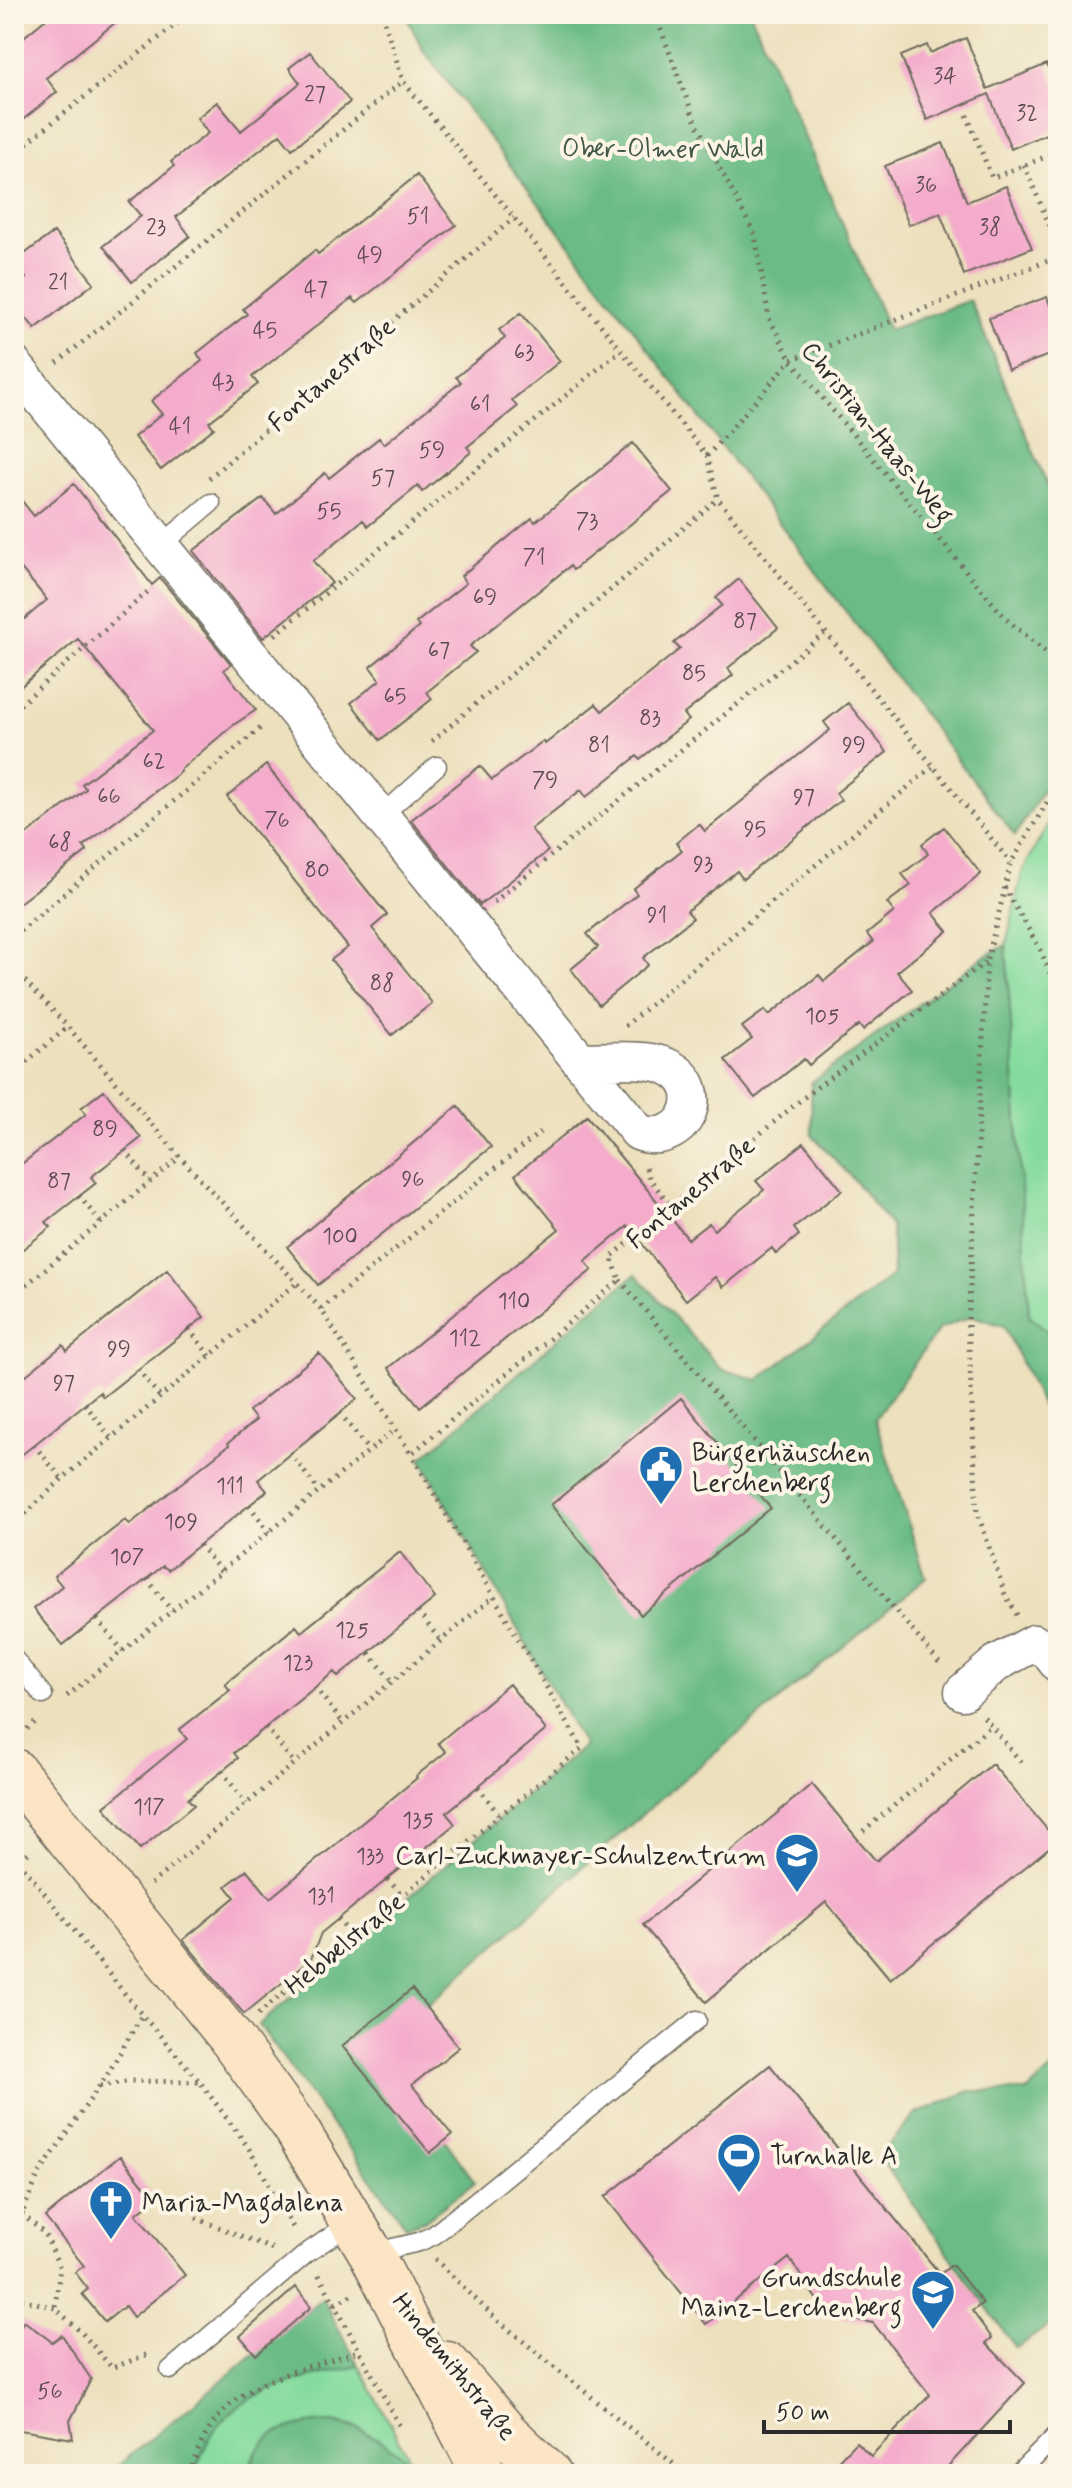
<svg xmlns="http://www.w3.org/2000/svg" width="1072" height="2488" viewBox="0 0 1072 2488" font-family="Mynerve,sans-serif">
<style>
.green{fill:#84db9f;stroke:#588365;stroke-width:2}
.forest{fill:#6bbb86;stroke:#4b7358;stroke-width:2}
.building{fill:#f4abcc}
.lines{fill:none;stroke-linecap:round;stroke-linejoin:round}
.lane-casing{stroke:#6f6a5e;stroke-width:21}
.street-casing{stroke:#6f6a5e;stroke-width:39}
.secondary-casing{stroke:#6f6a5e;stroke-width:47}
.path{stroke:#6f6a5e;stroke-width:5;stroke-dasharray:2 6;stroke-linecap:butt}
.lane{stroke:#fff;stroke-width:18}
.street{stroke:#fff;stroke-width:36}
.secondary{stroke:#fce5c4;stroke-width:44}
.labels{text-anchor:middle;stroke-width:8;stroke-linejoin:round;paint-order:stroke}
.number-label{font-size:22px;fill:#5d4b53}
.park-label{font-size:26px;fill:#415748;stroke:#fcf5e5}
.street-label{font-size:26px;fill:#2b2b2b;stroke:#fcf5e5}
.poi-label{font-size:26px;fill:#2b2b2b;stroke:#fcf5e5;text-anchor:start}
</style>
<rect width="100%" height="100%" fill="#fcf5e5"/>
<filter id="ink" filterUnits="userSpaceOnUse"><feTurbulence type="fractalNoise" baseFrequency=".0125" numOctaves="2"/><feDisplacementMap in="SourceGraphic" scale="16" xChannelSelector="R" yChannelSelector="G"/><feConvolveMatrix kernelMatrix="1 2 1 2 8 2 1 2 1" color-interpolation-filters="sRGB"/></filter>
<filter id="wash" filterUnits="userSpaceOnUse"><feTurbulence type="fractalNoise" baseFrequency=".006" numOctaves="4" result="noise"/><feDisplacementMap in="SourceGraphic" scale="32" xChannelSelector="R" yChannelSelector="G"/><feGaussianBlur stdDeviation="1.8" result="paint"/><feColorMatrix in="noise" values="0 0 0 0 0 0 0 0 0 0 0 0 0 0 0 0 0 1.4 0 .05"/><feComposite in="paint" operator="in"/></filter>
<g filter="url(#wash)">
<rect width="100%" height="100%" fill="#ece0bd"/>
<path class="green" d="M 1058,806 L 1058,1339 L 1029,1316 L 1006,945 L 1022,872 Z
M 359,2366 L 412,2464 C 386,2445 352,2416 317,2423 C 302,2426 270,2446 255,2453 L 247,2474 L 196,2474 C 212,2391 290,2382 359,2366 Z"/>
<path class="forest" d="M 405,14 L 751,14 L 889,330 L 970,300 L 1058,510 L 1058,766 L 1015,836 L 423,50 Z
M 1006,945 L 1029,1316 L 1058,1339 L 1058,1440 L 1004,1326 L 972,1316 L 939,1329 L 875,1419 L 926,1578 L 661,1798 L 379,2048 L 475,2182 L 424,2221 L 406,2226 L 259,2025 L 584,1746 L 421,1459 L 580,1319 L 636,1274 L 721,1369 L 758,1380 L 893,1275 L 891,1226 L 854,1180 L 812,1135 L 811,1083 L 983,957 Z
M 1058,2063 L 1058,2319 L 1016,2348 L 879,2156 L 916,2114 L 969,2091 L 1028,2091 Z
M 322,2298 L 359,2366 C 290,2382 213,2391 196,2474 L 108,2474 Z
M 317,2423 C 327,2423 339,2422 349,2426 C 372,2434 406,2452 417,2474 L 247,2474 C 259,2435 279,2428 317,2423 Z"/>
<g id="blocks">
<path class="building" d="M 52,14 L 126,14 L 46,78 L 57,92 L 14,127 L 14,45 Z
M 966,38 L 987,89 L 1047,64 L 1058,91 L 1058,129 L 1011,149 L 989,94 L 927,120 L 901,56 L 927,45 L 930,53 Z
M 310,52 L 350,102 L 292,149 L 280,134 L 176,217 L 190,236 L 132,282 L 103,246 L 141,216 L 129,202 L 174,166 L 171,162 L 208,133 L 197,118 L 217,102 L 241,131 L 300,83 L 289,68 Z
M 943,143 L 967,202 L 1006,186 L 1032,248 L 964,275 L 940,213 L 909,225 L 885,166 Z
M 417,175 L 456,225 L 357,303 L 352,298 L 252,377 L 258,384 L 209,422 L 214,428 L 161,470 L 134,437 L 162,414 L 151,401 L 202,361 L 197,353 L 247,314 L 243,309 L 315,250 L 318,254 Z
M 54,232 L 94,283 L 35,329 L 14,302 L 14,288 L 26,278 L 14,262 Z
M 1047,297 L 1058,327 L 1058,352 L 1008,370 L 989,318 Z
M 521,313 L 560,361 L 512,400 L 517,407 L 467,447 L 471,452 L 422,492 L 418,486 L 368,526 L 363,520 L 313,561 L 332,583 L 263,638 L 193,551 L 263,498 L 276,514 L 325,473 L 329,478 L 379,438 L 384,444 L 461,382 L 456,377 L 505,338 L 499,330 Z
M 633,443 L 672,491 L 573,570 L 570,566 L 470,646 L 476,652 L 427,692 L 432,699 L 380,740 L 351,703 L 380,680 L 370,667 L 419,627 L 416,623 L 466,583 L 461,576 L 532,518 L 535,522 Z
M 74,484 L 152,585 L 160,578 L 231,664 L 224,670 L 256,710 L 232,726 L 180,770 L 181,772 L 83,846 L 87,851 L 14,907 L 14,844 L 86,789 L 82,784 L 153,730 L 78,639 L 14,692 L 14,628 L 47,600 L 14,560 L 14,491 L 34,516 Z
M 739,579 L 778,628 L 728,668 L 733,675 L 684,714 L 689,720 L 640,759 L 637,756 L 586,797 L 581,790 L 531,829 L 548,851 L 480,905 L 411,820 L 480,766 L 492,780 L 543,741 L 545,744 L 596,704 L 602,711 L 680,649 L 674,643 L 722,605 L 716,598 Z
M 848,703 L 887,752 L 836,793 L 841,800 L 743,879 L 737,871 L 687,911 L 693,918 L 643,958 L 648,965 L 599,1005 L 571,969 L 598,947 L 587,934 L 637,894 L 633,889 L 682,850 L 676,843 L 699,824 L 705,831 L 780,770 L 830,730 L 824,722 Z
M 266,765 L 387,915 L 372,928 L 432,1003 L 392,1035 L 331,960 L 348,947 L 227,797 Z
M 944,827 L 981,874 L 933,913 L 948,931 L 897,972 L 912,990 L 863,1030 L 859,1025 L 809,1065 L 804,1059 L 755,1098 L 725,1060 L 752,1039 L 742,1027 L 765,1010 L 769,1015 L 819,975 L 824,981 L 873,942 L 867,934 L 894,912 L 887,903 L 911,885 L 902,874 L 928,854 L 922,844 Z
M 104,1090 L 141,1138 L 91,1177 L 96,1183 L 46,1222 L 51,1227 L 14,1256 L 14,1170 L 86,1114 L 81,1108 Z
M 458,1106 L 491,1147 L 318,1285 L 287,1247 Z
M 587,1116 L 688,1239 L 709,1223 L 714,1230 L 764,1190 L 756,1181 L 804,1143 L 842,1190 L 794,1228 L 799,1235 L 776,1254 L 772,1248 L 723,1287 L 715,1277 L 686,1300 L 628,1226 L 585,1261 L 592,1270 L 420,1407 L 388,1368 L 559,1229 L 515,1175 Z
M 167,1270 L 204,1317 L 103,1397 L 100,1392 L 14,1461 L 14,1385 L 63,1345 L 67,1351 Z
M 319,1353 L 357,1399 L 258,1480 L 267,1491 L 168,1570 L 163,1566 L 63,1645 L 33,1609 L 62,1586 L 54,1576 L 125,1520 L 130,1524 L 229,1445 L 228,1443 L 256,1420 L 249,1411 Z
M 681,1398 L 771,1508 L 641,1615 L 551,1505 Z
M 400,1552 L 435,1598 L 338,1677 L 334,1672 L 234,1753 L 238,1758 L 188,1799 L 194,1805 L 140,1849 L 104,1807 L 187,1739 L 179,1730 L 230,1690 L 225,1684 L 296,1626 L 301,1632 Z
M 509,1684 L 546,1730 L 446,1813 L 455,1824 L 321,1933 L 311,1959 L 244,2014 L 183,1940 L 235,1897 L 226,1886 L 247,1870 L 270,1898 L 417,1778 L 416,1776 L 446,1752 L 438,1743 Z
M 992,1764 L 1057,1841 L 890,1979 L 826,1902 L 706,2002 L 643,1925 L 812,1784 L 876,1861 Z
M 412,1989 L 459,2047 L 412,2085 L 452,2135 L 430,2153 L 342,2046 Z
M 770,2065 L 940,2274 L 952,2265 L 983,2303 L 972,2311 L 992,2338 L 986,2343 L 1025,2383 L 941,2474 L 825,2474 L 856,2442 L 871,2456 L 930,2395 L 873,2323 L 836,2316 L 815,2297 L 789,2258 L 706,2324 L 605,2197 Z
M 120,2156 L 155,2199 L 136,2214 L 185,2275 L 133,2317 L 125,2306 L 105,2322 L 82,2294 L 88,2289 L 75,2272 L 84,2266 L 45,2217 Z
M 296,2287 L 311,2307 L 256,2355 L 240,2336 Z
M 24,2321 L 52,2342 L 62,2335 L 91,2379 L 70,2421 L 73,2439 L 14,2429 L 14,2335 Z"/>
</g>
</g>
<g filter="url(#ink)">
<use href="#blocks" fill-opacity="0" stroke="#6f6a5e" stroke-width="2"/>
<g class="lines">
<g class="lane-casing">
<path id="lane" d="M 160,546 L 211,503
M 380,817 L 437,766
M 14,1659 L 43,1695
M 371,2253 L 419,2242 L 434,2235 L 697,2020
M 170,2370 L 307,2253 L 352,2222
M 1018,2474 L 1058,2434"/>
</g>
<g class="street-casing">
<path id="street" d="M 14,365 L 638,1132 C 684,1150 714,1087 666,1066 C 645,1057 604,1061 580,1061
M 963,1692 L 997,1663 L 1034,1643 L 1048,1651 L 1058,1664"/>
</g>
<g class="secondary-casing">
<path id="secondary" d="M 14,1771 L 230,2037 L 295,2127 L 371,2253 L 484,2474
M 447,2364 L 506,2433 L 549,2474"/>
</g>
<path class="path" d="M 382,14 L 403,81 L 707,456 L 718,499 L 1011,863
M 655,14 L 696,123 L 755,235 L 769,318 L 791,360 L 1006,619 L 1058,662
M 967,115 L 992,178 L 1058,152
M 14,153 L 189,14
M 1024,165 L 1058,245
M 57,363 L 403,81
M 707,456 L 791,360 L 1058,257
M 209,478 L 514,218
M 275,635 L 621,350
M 14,710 L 152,588
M 432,741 L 718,499
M 1004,887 L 1040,949 L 1058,992
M 494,902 L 825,633
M 14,936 L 264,725
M 14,969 L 68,1027 L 180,1157 L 321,1309 L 411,1454 L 620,1280 L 611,1257 L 808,1094 L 987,961
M 625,1026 L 933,766
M 14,1072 L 68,1027
M 125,1150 L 150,1182
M 646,1168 L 649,1178 L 672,1207
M 79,1196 L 101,1223
M 620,1280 L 942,1666
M 14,1295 L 180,1157
M 321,1309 L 543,1130
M 189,1329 L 210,1356
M 138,1369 L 160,1397
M 85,1404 L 111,1438
M 340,1413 L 369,1451
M 34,1445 L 62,1479
M 290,1453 L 319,1491
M 249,1505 L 269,1532
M 14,1525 L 62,1479 L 297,1283
M 199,1545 L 221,1571
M 147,1579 L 172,1611
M 418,1612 L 441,1641
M 1017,1615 L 1005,1594 L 977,1511 L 968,1325 L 987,961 L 1011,863 L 1058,784
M 97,1619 L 123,1651
M 369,1653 L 392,1681
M 315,1687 L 343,1723
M 67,1696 L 396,1429
M 984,1717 L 1024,1766
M 266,1727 L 294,1763
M 21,1734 L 38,1720
M 222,1771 L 246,1804
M 478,1787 L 500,1816
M 863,1831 L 991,1726
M 437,1839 L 451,1856
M 14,1855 L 137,2009 L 200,2082 L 248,2147 L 295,2231
M 14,1864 L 32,1850
M 388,1879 L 402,1896
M 151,1884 L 494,1596
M 338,1919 L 352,1937
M 258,2014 L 582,1748 L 411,1454
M 100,2086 L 131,2081 L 200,2082
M 22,2214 L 45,2234 L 60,2268 L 55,2308
M 196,2218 L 273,2249
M 14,2232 L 39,2174 L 107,2075 L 142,2015
M 435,2259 L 497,2320 L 686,2474
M 319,2275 L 400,2427
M 14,2297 L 55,2308 L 82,2333 L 112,2368 L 151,2353
M 335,2304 L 351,2295
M 425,2473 L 425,2474
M 190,2474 C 215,2383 280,2377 359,2351"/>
<use href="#lane" class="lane"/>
<use href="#street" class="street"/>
<use href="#secondary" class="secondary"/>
</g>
</g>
<defs>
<g id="civic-pin" transform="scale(2.3)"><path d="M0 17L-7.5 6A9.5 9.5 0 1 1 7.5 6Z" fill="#1f6fb2" stroke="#fcf5e5"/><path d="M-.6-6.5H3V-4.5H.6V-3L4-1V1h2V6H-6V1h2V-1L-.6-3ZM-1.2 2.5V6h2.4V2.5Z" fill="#fff"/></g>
<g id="school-pin" transform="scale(2.3)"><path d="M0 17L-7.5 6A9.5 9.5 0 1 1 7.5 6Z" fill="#1f6fb2" stroke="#fcf5e5"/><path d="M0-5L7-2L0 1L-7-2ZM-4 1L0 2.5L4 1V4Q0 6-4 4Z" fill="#fff"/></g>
<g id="stadium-pin" transform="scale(2.3)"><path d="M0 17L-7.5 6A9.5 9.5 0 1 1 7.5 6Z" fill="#1f6fb2" stroke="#fcf5e5"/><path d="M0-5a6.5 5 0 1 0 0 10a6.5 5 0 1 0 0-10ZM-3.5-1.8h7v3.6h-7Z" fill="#fff"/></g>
<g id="church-pin" transform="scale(2.3)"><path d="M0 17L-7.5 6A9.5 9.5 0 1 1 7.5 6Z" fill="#1f6fb2" stroke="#fcf5e5"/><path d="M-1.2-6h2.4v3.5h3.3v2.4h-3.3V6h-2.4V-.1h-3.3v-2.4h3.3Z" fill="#fff"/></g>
</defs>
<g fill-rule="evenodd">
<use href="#civic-pin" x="661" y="1467"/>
<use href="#school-pin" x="797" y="1855"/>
<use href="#stadium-pin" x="739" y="2155"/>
<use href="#church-pin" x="111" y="2202"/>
<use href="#school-pin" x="933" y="2292"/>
</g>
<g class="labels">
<g class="number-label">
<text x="945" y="83">34</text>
<text x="315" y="101">27</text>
<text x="1027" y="120">32</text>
<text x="926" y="192">36</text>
<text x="418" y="223">51</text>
<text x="156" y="234">23</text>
<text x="990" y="234">38</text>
<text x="370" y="262">49</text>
<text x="58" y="289">21</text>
<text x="316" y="296">47</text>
<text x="265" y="337">45</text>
<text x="524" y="359">63</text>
<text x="223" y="389">43</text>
<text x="480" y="411">61</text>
<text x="180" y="433">41</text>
<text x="432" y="457">59</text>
<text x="383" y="485">57</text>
<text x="329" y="518">55</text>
<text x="587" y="528">73</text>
<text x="534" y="564">71</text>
<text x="485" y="604">69</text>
<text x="745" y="628">87</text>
<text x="439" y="657">67</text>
<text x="694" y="680">85</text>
<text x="395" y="703">65</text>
<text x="650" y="725">83</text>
<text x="599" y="752">81</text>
<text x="854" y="752">99</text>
<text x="154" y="768">62</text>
<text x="545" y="787">79</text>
<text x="109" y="803">66</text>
<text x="804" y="804">97</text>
<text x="277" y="827">76</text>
<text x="755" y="836">95</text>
<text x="60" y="849">68</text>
<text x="703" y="871">93</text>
<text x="317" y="877">80</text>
<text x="657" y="922">91</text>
<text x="382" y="990">88</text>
<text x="822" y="1023">105</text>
<text x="105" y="1136">89</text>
<text x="413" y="1186">96</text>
<text x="59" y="1188">87</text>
<text x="340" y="1243">100</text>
<text x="514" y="1308">110</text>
<text x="465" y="1345">112</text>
<text x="119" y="1356">99</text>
<text x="64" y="1390">97</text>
<text x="230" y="1493">111</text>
<text x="181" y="1529">109</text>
<text x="127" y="1564">107</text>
<text x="352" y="1637">125</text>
<text x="298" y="1670">123</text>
<text x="149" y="1814">117</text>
<text x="418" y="1827">135</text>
<text x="370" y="1863">133</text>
<text x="321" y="1903">131</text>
<text x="50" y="2398">56</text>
</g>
<g class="park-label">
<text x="663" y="157">Ober-Olmer Wald</text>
</g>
<g class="street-label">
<text transform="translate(331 374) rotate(-41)" y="9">Fontanestraße</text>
<text transform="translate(878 432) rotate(51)" y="9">Christian-Haas-Weg</text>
<text transform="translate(690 1192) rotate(-40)" y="9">Fontanestraße</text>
<text transform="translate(344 1943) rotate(-39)" y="9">Hebbelstraße</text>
<text transform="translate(455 2366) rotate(51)" y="9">Hindemithstraße</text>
</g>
<g class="poi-label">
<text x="692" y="1461">Bürgerhäuschen<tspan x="692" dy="30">Lerchenberg</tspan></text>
<text x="766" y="1864" text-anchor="end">Carl-Zuckmayer-Schulzentrum</text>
<text x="770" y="2164">Turnhalle A</text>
<text x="142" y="2211">Maria-Magdalena</text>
<text x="902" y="2286" text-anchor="end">Grundschule<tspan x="902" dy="30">Mainz-Lerchenberg</tspan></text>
</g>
</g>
<rect width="1072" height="2488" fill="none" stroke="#fcf5e5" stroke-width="48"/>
<path d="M764 2420v12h246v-12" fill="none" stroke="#2b2b2b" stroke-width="4"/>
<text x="776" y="2420" font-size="24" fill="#2b2b2b" stroke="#fcf5e5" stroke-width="6" paint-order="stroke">50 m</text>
</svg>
